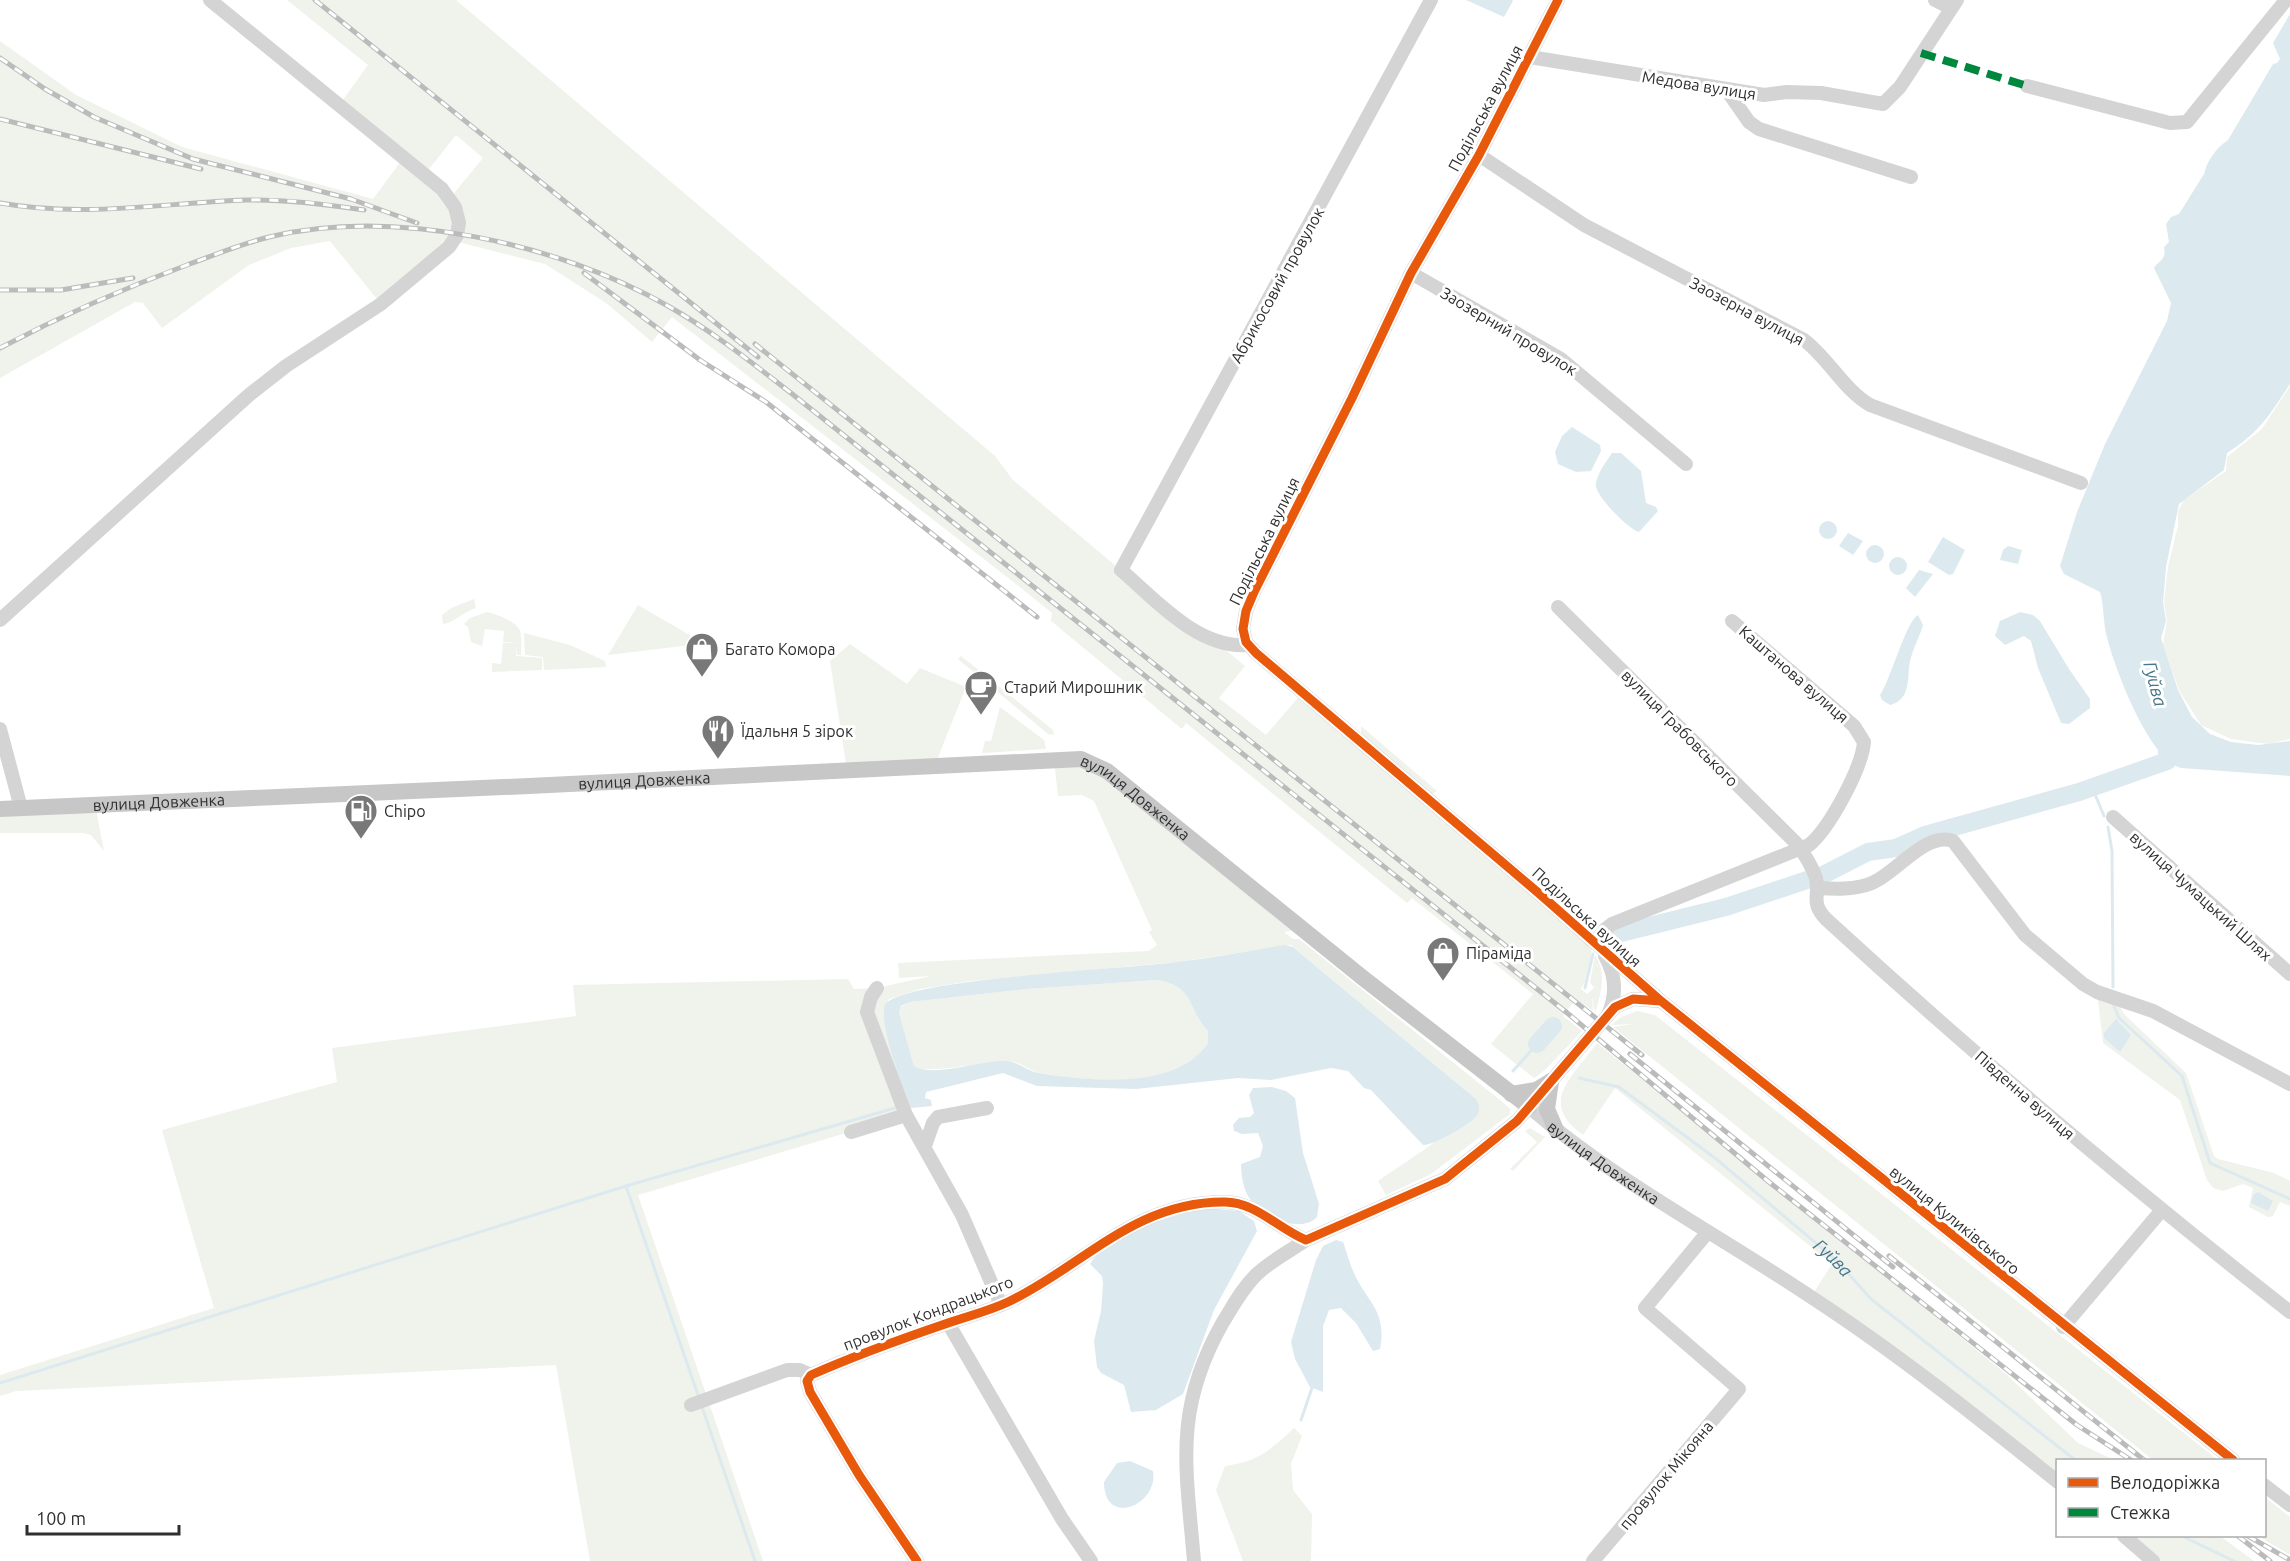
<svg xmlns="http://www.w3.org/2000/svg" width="2290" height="1561" viewBox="0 0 2290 1561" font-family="Ubuntu,sans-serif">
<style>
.green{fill:#f0f2ec;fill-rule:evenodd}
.water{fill:#dceaef;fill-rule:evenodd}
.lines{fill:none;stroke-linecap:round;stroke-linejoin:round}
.stream{stroke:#dceaef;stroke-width:3}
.river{stroke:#dceaef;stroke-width:18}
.minor{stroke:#d4d4d4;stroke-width:14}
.major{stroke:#c7c7c7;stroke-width:16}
.rail-casing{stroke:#bbb;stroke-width:5}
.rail{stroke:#fff;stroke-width:3;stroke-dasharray:9;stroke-linecap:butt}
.quiet{stroke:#00873e;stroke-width:8;stroke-dasharray:15 8;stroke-linecap:butt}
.cycleway-casing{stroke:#fff;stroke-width:13}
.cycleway{stroke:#e8590c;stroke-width:9}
.labels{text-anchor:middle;stroke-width:6;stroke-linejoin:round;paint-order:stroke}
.street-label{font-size:16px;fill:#2f2f2f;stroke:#fff}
.poi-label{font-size:16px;fill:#2f2f2f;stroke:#fff;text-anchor:start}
.water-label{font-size:18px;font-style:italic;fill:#467688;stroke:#fff}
</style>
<rect width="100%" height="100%" fill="#fff"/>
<path class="green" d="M 287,0 L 456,0 L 995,456 L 1013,480 L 1177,617 L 1214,640 L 1245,666 L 1219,698 L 1266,735 L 1302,693 L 1591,940 C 1593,956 1590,975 1581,989 L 1587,994 L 1594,988 L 1590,982 L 1595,955 C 1607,973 1601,993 1595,1013 L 1592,996 L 1593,1011 L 1576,999 L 1563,1016 L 1582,1031 L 1545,1070 L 1534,1078 L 1491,1044 L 1533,994 L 1412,898 L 1407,903 L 1186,723 L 1182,729 L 1051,621 L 1052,613 L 1016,584 L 672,317 L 652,342 L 606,303 L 545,264 L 454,241 L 381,304 L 330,241 L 291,248 L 249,265 L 162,328 L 143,303 L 135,302 L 0,378 L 0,41 L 76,95 L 182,147 L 373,199 L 404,157 L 340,104 L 368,65 ZM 456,135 L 483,158 L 450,198 L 425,174 Z
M 2290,386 L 2290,739 L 2268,744 L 2231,739 L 2201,725 L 2179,690 L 2163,645 L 2167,621 L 2164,603 L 2168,567 L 2178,526 L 2178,511 L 2184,500 L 2226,471 L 2227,457 L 2262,429 Z
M 474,599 L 476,608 C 464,611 454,623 443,624 L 442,615 L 451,608 Z
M 638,605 L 693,637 L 699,644 L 608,655 Z
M 487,612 C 496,614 517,621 520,631 C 522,638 521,648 521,655 L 517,655 L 517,645 L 516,656 L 542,658 L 542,670 L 492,672 L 492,663 L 501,664 L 503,643 L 518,643 L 503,642 L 504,631 L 485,629 L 482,646 L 471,642 L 468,627 L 464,624 L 470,618 Z
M 524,633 L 570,645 L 605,661 L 606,667 L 544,670 L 543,657 L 525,655 Z
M 850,644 L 907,684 L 920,668 L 966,687 L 935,765 L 847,770 L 830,661 Z
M 961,656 L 1053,730 L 1054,735 L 1048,734 L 958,659 Z
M 1000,707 L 1044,740 L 1046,749 L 982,753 L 985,741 L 991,741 Z
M 1361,726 L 1437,791 L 1432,794 L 1361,733 Z
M 1054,759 L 1081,759 L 1302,929 L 1284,932 L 1293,939 L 1299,939 L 1500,1100 L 1510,1109 L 1510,1114 L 1431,1174 L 1386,1195 L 1378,1181 L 1431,1145 L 1476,1099 L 1291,945 L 1177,962 L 970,981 L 920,989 L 889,999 C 874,1018 904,1086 911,1108 L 906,1115 L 638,1195 L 763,1561 L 590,1561 L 556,1365 L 16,1391 L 0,1396 L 0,1375 L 214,1308 L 162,1130 L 337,1082 L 332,1048 L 576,1016 L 573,985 L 848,979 L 854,989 L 877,988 L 931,976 L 899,978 L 898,963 L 1149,951 L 1157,945 L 1149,932 L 1152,930 L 1094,801 L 1082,795 L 1058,796 Z
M 95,805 L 104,851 L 91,835 L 83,833 L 0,833 L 0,809 Z
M 355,809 L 370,809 L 372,818 L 351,820 L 349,814 Z
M 1157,980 C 1195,986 1187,1009 1208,1031 L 1208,1043 C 1175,1092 1091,1081 1040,1073 C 1030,1071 1021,1062 1011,1062 C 980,1061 950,1071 919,1069 L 914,1066 L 899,1013 L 901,1007 L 910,1002 L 1028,989 Z
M 2097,992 L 2124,1000 L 2121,1009 L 2124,1014 L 2186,1073 L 2214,1156 L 2218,1159 L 2274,1173 L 2290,1181 L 2290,1206 L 2280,1202 L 2273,1216 L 2268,1217 L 2249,1207 L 2253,1188 L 2243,1184 L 2223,1191 L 2213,1188 L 2207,1180 L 2180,1100 L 2103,1043 Z
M 1637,1011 L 1655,1015 L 2218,1460 L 2153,1460 L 1613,1027 L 1633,1024 L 1611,1025 L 1621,1017 Z
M 1597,1043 L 2006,1374 L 2078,1443 L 2114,1460 L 2058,1460 L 2057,1482 L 1811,1297 L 1832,1264 L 1615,1088 L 1583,1135 C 1537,1102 1573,1077 1597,1043 Z
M 1530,1128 L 1545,1137 L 1513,1171 L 1510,1169 L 1537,1142 L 1525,1131 Z
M 1294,1428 L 1302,1436 L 1291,1464 L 1293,1490 L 1312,1514 L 1311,1561 L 1243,1561 L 1216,1490 L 1225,1466 C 1259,1461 1269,1451 1294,1428 Z
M 2265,1497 L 2290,1517 L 2290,1555 L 2258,1536 L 2264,1536 Z
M 2124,1536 L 2220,1536 L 2254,1561 L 2153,1561 Z"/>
<path class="water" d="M 1466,0 L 1512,0 L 1513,1 L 1504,17 Z
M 2290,14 L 2290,384 C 2269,416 2260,432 2227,453 L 2224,470 L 2179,504 L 2166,567 L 2163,603 L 2166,621 L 2161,638 L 2178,690 L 2192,717 L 2210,734 L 2231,742 L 2258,745 L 2290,741 L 2290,776 L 2181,768 C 2149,760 2113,665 2106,633 C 2103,620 2104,605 2100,592 L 2064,574 L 2060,566 L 2077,512 L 2105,444 L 2167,321 L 2171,303 L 2154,268 C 2158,261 2167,260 2164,247 L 2169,242 L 2166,224 L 2171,217 L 2179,214 L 2204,174 C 2207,161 2216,148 2228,140 L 2273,64 L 2277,63 L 2280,59 L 2273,43 Z
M 1572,427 L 1600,445 L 1601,451 L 1591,471 L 1576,472 L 1558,464 L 1555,452 L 1562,436 Z
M 1612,453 L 1621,453 L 1641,471 L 1646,503 L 1656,507 L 1658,511 L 1639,532 C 1628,529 1593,494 1596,483 C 1598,472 1606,462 1612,453 Z
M1819 530a9 9 0 1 1 18 0a9 9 0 1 1-18 0Z
M 1848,533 L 1863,541 L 1853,555 L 1839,546 Z
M 1943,537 L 1965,550 L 1953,574 L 1949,575 L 1928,562 Z
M1866 554a9 9 0 1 1 18 0a9 9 0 1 1-18 0Z
M 2008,546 L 2022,550 L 2018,564 L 2000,560 L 2003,550 Z
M1889 566a9 9 0 1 1 18 0a9 9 0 1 1-18 0Z
M 1919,570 L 1933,574 L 1915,597 L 1906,588 Z
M 2020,612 L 2033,615 L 2040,621 L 2069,669 L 2090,699 L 2090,708 L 2069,724 L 2061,723 L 2059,718 L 2038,668 L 2031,641 L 2024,636 L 2005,645 L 1995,636 L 2000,621 Z
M 1918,615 L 1923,625 C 1920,636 1913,648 1910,661 C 1907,675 1912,700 1890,705 L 1882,700 L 1880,695 C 1891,679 1906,621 1918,615 Z
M 1284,945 L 1293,947 L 1476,1099 C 1479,1104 1480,1109 1478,1114 C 1474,1123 1432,1146 1423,1145 L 1371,1090 L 1364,1088 L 1348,1071 L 1331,1068 L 1271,1080 L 1238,1078 L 1136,1089 L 1037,1086 L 1003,1073 L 926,1092 L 925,1098 L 931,1100 L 932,1106 L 911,1108 C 902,1083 879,1029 885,1004 C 908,978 1129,969 1176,962 C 1212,958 1248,951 1284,945 ZM 1157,980 C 1195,986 1187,1009 1208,1031 L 1208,1043 C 1176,1091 1089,1081 1039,1073 C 1027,1071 1017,1061 1005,1061 C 980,1060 934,1078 914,1066 L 899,1013 L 901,1006 L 910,1002 L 1028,989 Z
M 2116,1019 L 2131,1035 L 2120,1052 L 2104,1038 L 2104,1033 Z
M 1272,1087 L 1286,1091 L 1295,1098 L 1303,1153 L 1319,1204 L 1317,1217 C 1300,1235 1259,1215 1248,1196 C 1243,1187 1241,1174 1241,1164 L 1260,1157 L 1263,1146 L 1258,1133 L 1242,1134 L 1234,1131 L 1233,1125 L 1239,1118 L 1250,1117 L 1254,1113 L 1249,1095 L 1253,1088 Z
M 2258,1192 L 2273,1201 L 2268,1211 L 2251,1203 L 2253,1195 Z
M 1208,1208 L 1239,1211 L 1254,1221 L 1257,1231 L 1214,1310 L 1183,1394 L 1156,1410 L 1131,1412 L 1124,1385 L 1101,1373 L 1097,1367 L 1094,1341 L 1101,1311 L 1103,1284 L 1102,1276 L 1090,1264 C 1108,1233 1175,1215 1208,1208 Z
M 1336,1240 L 1343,1242 C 1347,1252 1349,1263 1354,1273 C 1368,1304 1387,1310 1380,1349 L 1373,1351 L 1356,1323 L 1341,1308 L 1329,1310 L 1323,1326 L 1323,1392 L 1310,1387 L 1295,1359 L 1291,1342 L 1316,1260 L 1323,1246 Z
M 1130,1461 L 1153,1471 C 1159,1505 1104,1528 1104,1482 L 1117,1463 Z"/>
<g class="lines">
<g class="stream">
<path d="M 2092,787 L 2104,816"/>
<path d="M 2108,827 L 2112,851 L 2113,987"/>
<path d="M 1585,988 L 1593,954"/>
<path d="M 2113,1004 L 2119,1018 L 2182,1076 L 2210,1163 L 2290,1199"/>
<path d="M 1513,1071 L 1537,1044"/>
<path id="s1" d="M 1579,1078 L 1619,1087 L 1715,1158 L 1836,1260 L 1871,1299 L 2075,1460"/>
<path d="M 626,1186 L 699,1398"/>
<path d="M 0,1383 L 626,1186 L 895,1108"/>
<path d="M 702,1407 L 755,1561"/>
<path d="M 1301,1420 L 1313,1385"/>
<path d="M 2182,1536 L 2234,1561"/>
</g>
<path class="river" d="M 1821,876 L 1868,852 L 1896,848 L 1925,835 L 2079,792 L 2167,761 L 2167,739
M 1621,933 L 1726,907 L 1810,879
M 1537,1044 L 1553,1026"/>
<g class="minor">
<path d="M 1558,0 L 1479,155 L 1411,273 L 1352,398 L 1254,592 L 1246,611 L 1243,629 L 1246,642 L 1256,653 L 1542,896 L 1661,1001 L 2233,1460"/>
<path d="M 1935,0 L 1951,8"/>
<path d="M 1530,57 L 1764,95 L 1787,92 L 1821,93 L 1883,104 L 1900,87 L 1957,0"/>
<path d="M 2027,86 L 2170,123 L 2187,122 L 2286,0"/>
<path d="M 1726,89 L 1749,122 L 1759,129 L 1911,177"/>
<path d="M 1479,155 L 1584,225 L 1804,340 C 1829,359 1843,389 1870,405 L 2081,483"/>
<path d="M 1411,273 L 1561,359 L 1686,464"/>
<path d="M 1558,607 L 1797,844 C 1805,855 1812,866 1816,878 C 1820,897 1810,902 1826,919 C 1975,1056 2131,1187 2290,1312"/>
<path d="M 0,620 L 249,395 L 286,366 L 381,304 L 449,247 L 457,235 L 459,223 L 455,207 L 442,189 L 210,0"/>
<path d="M 1248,645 C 1198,649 1156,600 1121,570 L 1431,0"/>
<path d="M 0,729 L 21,808"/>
<path d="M 2113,817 L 2290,974"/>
<path d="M 1817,888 C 1836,889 1854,890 1872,883 C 1895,874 1926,831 1953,841 L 2025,935 L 2083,984 L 2097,992 L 2153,1011 L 2290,1084"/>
<path d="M 1591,940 L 1612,924 L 1809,845 C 1829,829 1862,768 1864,742 L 1854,726 L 1732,621"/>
<path d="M 1605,956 C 1616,976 1617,994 1608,1015"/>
<path d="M 877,988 L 871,997 L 867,1012 L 906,1115 L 962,1215 L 1001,1305"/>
<path id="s2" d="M 1529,1107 C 1615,1181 1717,1234 1811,1297 C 1897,1353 1977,1417 2058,1482"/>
<path d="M 851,1132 L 906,1115"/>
<path d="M 925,1146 L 933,1123 L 938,1117 L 987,1108"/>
<path d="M 948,1323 L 1062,1519 L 1091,1561"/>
<path d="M 2063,1327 L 2161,1211"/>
<path d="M 691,1405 L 787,1370 L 800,1370 L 811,1375"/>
<path d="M 2264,1485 L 2290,1505"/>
<path d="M 2124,1536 L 2153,1561"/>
<path d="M 917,1561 L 859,1475 L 810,1392 L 807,1381 L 811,1375 C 856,1355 901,1339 948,1323 C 968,1316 989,1311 1008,1302 C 1082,1267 1135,1201 1225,1202 C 1255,1202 1279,1229 1306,1240 L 1445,1179 L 1517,1121 L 1615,1007 L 1633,999 L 1659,1001"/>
<path d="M 1194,1561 C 1186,1466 1173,1410 1223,1322 C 1233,1306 1243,1287 1257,1274 C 1272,1260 1290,1251 1306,1240"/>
<path d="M 1593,1561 L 1739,1389 L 1645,1308 L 1707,1233"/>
</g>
<g class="major">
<path id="s3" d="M 0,809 L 529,786 L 1081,759 L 1107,771 L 1363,978 L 1529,1107"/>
<path d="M 1551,1081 L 1547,1109 L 1556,1130"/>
<path d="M 1511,1094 L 1536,1090 L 1551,1081"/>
</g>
<g class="rail-casing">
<path id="rail" d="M 315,0 L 758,357
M 0,58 L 45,89 L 94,117 L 193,159 L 351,199 L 417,223
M 0,119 L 201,169
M 0,203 C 84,218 162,203 246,200 C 286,199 325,204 364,210
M 584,273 L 700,360 L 766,402 L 1037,617
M 0,290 L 61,290 L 133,278
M 755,344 L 1642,1055
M 0,348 C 61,316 122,289 187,265 C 214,255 241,244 269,237 C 395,207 557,243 668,306 C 712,331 751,362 791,393 L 1566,1012 L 1769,1182 L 2077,1425 L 2131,1460
M 1630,1054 L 1893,1267
M 1889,1256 L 2144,1460
M 2238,1536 L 2270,1561
M 2248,1536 L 2290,1560"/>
</g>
<use href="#rail" class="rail"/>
<path class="quiet" d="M 1921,53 L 2027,86"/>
<g class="cycleway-casing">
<path id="cycleway" d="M 1558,0 L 1479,155 L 1411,273 L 1352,398 L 1254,592 L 1246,611 L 1243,629 L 1246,642 L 1256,653 L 1542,896 L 1661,1001 L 2233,1460
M 917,1561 L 859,1475 L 810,1392 L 807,1381 L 811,1375 C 856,1355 901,1339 948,1323 C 968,1316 989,1311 1008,1302 C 1082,1267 1135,1201 1225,1202 C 1255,1202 1279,1229 1306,1240 L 1445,1179 L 1517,1121 L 1615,1007 L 1633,999 L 1661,1001"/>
</g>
<use href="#cycleway" class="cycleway"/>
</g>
<defs>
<g id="shop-pin" transform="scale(1.725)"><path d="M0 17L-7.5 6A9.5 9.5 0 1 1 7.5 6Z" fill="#787878" stroke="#fff"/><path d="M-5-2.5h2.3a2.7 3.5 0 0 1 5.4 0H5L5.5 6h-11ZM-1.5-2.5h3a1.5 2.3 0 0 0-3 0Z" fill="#fff"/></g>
<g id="cafe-pin" transform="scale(1.725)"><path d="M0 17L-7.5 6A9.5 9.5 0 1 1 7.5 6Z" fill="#787878" stroke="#fff"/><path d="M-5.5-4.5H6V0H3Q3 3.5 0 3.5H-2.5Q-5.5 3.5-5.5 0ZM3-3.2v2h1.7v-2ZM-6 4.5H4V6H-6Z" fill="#fff"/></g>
<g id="restaurant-pin" transform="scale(1.725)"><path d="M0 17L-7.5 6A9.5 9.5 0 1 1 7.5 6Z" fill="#787878" stroke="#fff"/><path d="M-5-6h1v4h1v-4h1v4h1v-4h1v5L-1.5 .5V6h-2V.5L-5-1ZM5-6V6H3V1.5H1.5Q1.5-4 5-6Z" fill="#fff"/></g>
<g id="fuel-pin" transform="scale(1.725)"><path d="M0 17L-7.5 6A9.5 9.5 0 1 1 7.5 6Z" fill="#787878" stroke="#fff"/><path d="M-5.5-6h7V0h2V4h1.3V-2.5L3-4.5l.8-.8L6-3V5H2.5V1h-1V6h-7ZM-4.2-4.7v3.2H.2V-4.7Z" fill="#fff"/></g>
</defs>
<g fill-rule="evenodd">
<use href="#shop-pin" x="702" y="649"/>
<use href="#cafe-pin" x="981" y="687"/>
<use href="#restaurant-pin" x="718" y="731"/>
<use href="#fuel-pin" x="361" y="811"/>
<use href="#shop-pin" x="1443" y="953"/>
</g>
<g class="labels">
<g class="street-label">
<text transform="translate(1699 85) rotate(9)" y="6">Медова вулиця</text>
<text transform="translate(1485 108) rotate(-62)" y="6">Подільська вулиця</text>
<text transform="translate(1277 285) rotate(-61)" y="6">Абрикосовий провулок</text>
<text transform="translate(1747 311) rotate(28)" y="6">Заозерна вулиця</text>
<text transform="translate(1509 331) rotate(31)" y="6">Заозерний провулок</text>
<text transform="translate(1264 541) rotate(-64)" y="6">Подільська вулиця</text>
<text transform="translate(1794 674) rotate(41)" y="6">Каштанова вулиця</text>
<text transform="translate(1680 728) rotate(45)" y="6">вулиця Грабовського</text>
<text dy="6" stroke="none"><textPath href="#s3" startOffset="645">вулиця Довженка</textPath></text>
<text dy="6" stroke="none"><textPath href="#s3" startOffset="1149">вулиця Довженка</textPath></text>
<text dy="6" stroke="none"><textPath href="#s3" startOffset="159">вулиця Довженка</textPath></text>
<text transform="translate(2201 896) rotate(42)" y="6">вулиця Чумацький Шлях</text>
<text transform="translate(1587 917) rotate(42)" y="6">Подільська вулиця</text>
<text transform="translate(2025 1095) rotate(41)" y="6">Південна вулиця</text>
<text dy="6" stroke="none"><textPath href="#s2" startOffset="93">вулиця Довженка</textPath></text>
<text transform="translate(1955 1220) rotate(39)" y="6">вулиця Куликівського</text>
<text transform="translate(928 1313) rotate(-21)" y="6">провулок Кондрацького</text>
<text transform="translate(1666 1475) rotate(-50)" y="6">провулок Мікояна</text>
</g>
<g class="poi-label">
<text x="725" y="655">Багато Комора</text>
<text x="1004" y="693">Старий Мирошник</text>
<text x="741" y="737">Їдальня 5 зірок</text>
<text x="384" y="817">Chipo</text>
<text x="1466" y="959">Піраміда</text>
</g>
<g class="water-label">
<text transform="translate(2155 684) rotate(75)" y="6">Гуйва</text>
<text dy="6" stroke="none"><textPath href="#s1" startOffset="315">Гуйва</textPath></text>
</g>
</g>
<rect x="2056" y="1459" width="210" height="78" fill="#ffffff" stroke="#acacac" stroke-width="1.5"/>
<rect x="2068" y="1478" width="30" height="9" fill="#e8590c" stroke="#acacac" stroke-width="1.5"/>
<text x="2110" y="1489" font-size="18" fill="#2f2f2f">Велодоріжка</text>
<rect x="2068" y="1508" width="30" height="9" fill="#00873e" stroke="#acacac" stroke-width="1.5"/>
<text x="2110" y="1519" font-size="18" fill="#2f2f2f">Стежка</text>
<path d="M27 1525v9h152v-9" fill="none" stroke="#2f2f2f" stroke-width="3"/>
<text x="36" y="1525" font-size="18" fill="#2f2f2f" stroke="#ffffff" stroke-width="4.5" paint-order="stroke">100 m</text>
</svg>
